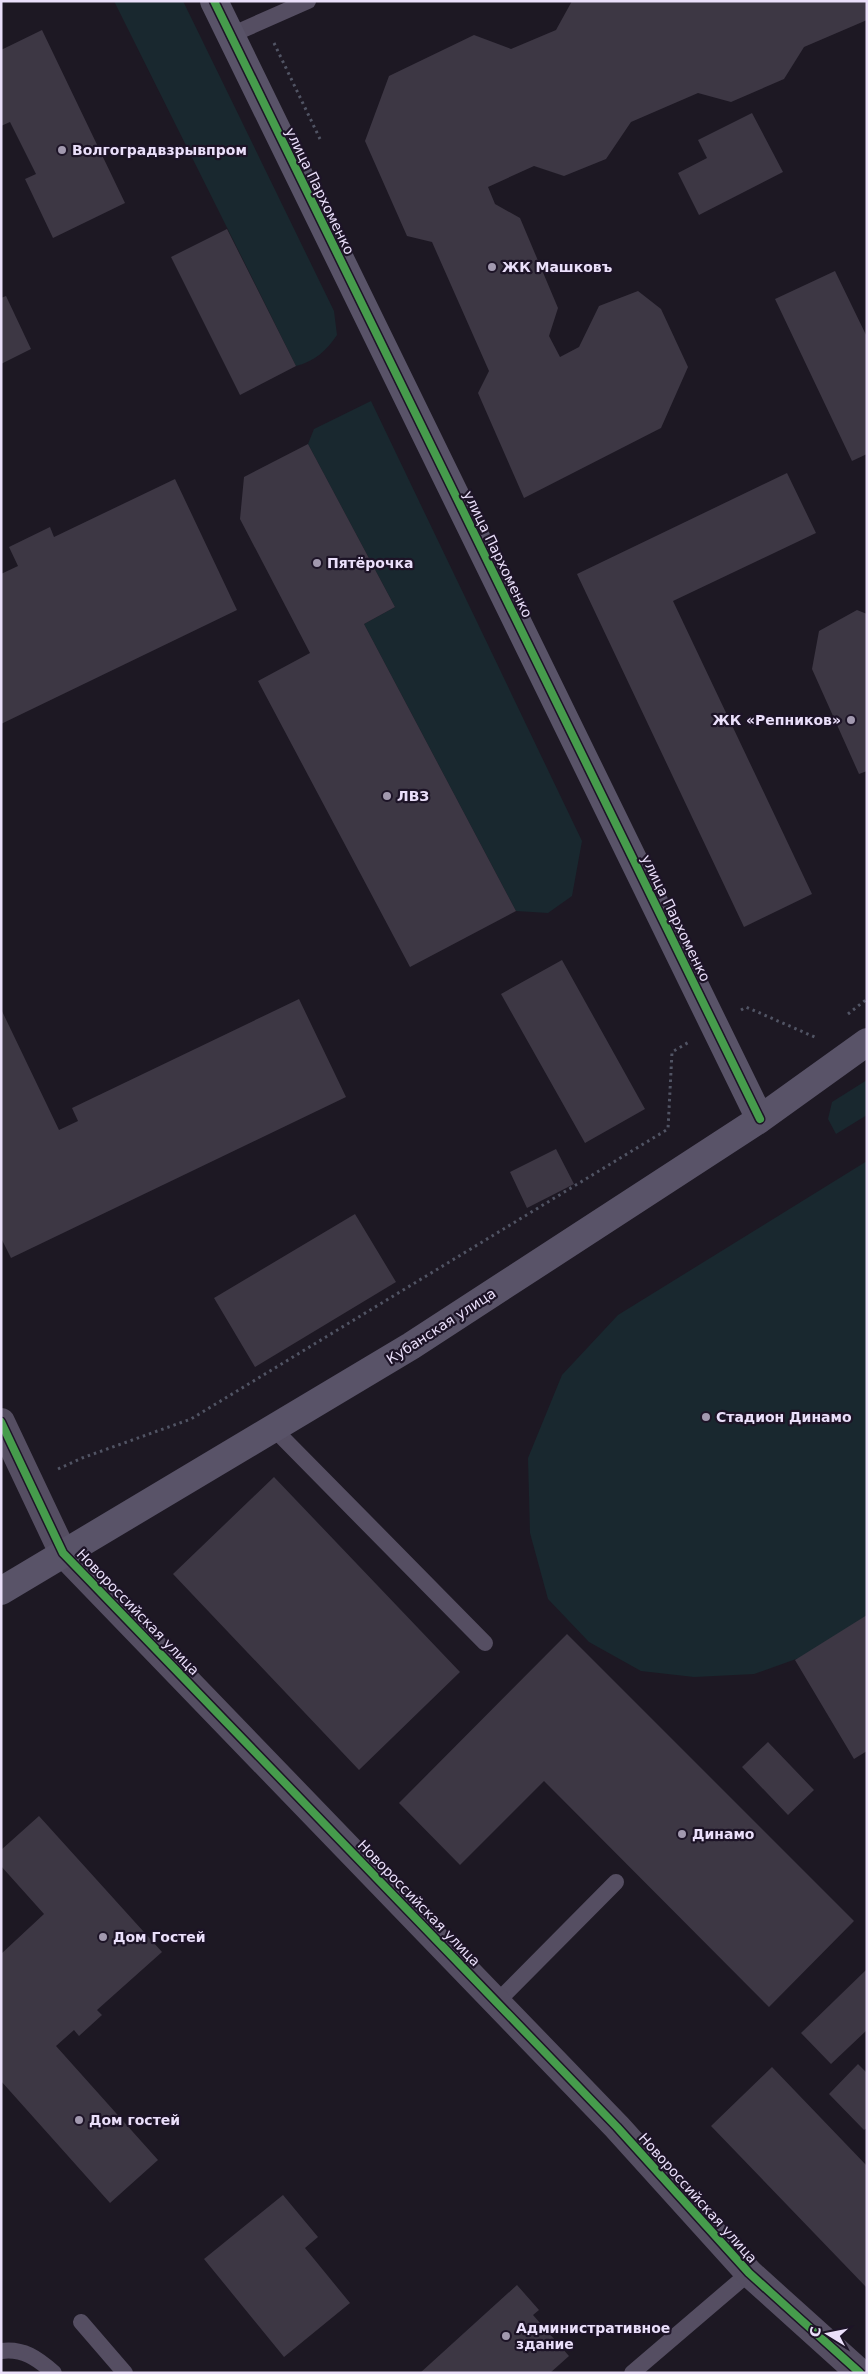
<svg xmlns="http://www.w3.org/2000/svg" width="868" height="2374" viewBox="0 0 868 2374" font-family="'DejaVu Sans',sans-serif">
<style>
.green{fill:#19282f}
.building{fill:#3d3744}
.lines{fill:none;stroke-linecap:round;stroke-linejoin:round}
.path{stroke:#515464;stroke-width:3;stroke-dasharray:2.5 4;stroke-linecap:butt}
.lane{stroke:#554e62;stroke-width:16}
.street{stroke:#554e62;stroke-width:28}
.secondary{stroke:#595368;stroke-width:28}
.cycleway-casing{stroke:#1d1427;stroke-width:11}
.cycleway{stroke:#469c4c;stroke-width:8}
.poi-dot{fill:#a299af;stroke:#1d1427;stroke-width:2}
.labels{text-anchor:middle;stroke-width:4.5;stroke-linejoin:round;paint-order:stroke}
.poi-label{font-size:14px;font-weight:bold;fill:#eadffa;stroke:#1d1427;text-anchor:start}
.street-label{font-size:14px;fill:#eadffa;stroke:#1d1427}
</style>
<rect width="100%" height="100%" fill="#1d1823"/>
<path class="green" d="M 114,1 L 183,1 L 334,311 L 337,335 C 326,351 315,361 296,366 Z
M 371,401 L 582,841 L 572,896 L 548,913 L 516,911 L 364,624 L 395,607 L 308,444 L 314,429 Z
M 867,1080 L 867,1115 L 836,1134 L 828,1119 L 832,1102 Z
M 867,1161 L 867,1622 L 824,1649 L 754,1674 L 694,1677 L 641,1671 L 589,1642 L 548,1599 L 530,1533 L 528,1458 L 562,1375 L 618,1315 Z"/>
<path class="building" d="M 572,1 L 867,1 L 867,20 L 804,47 L 784,79 L 731,102 L 698,93 L 631,122 L 606,159 L 564,176 L 534,166 L 488,187 L 495,204 L 520,218 L 558,308 L 549,336 L 560,357 L 579,347 L 599,306 L 638,291 L 661,309 L 688,367 L 661,428 L 524,498 L 478,393 L 489,371 L 432,242 L 407,236 L 365,141 L 389,76 L 474,35 L 511,49 L 556,30 Z
M 42,30 L 125,203 L 53,238 L 25,179 L 36,174 L 10,122 L 1,126 L 1,50 Z
M 752,113 L 783,172 L 699,215 L 678,173 L 707,158 L 698,140 Z
M 227,229 L 296,366 L 240,395 L 171,257 Z
M 835,271 L 867,337 L 867,454 L 852,461 L 775,299 Z
M 6,296 L 31,349 L 1,364 L 1,298 Z
M 308,444 L 395,607 L 364,624 L 516,911 L 410,967 L 258,681 L 310,653 L 240,519 L 244,477 Z
M 787,473 L 816,533 L 673,601 L 812,894 L 744,927 L 577,574 Z
M 175,479 L 237,610 L 1,724 L 1,574 L 18,566 L 9,547 L 50,527 L 54,537 Z
M 857,610 L 867,614 L 867,771 L 859,774 L 812,669 L 819,631 Z
M 562,960 L 645,1109 L 585,1143 L 501,994 Z
M 299,999 L 346,1097 L 11,1258 L 1,1238 L 1,1009 L 59,1130 L 78,1121 L 72,1108 Z
M 556,1149 L 574,1184 L 527,1208 L 510,1172 Z
M 355,1214 L 396,1282 L 255,1367 L 214,1298 Z
M 274,1477 L 460,1672 L 359,1770 L 173,1574 Z
M 867,1615 L 867,1751 L 854,1759 L 795,1660 Z
M 567,1634 L 854,1921 L 769,2007 L 544,1781 L 460,1865 L 399,1803 Z
M 768,1742 L 814,1790 L 788,1815 L 742,1767 Z
M 39,1816 L 162,1952 L 97,2010 L 102,2015 L 79,2036 L 74,2030 L 56,2046 L 158,2160 L 110,2203 L 1,2081 L 1,1954 L 44,1914 L 1,1866 L 1,1850 Z
M 867,1969 L 867,2030 L 831,2064 L 801,2033 Z
M 858,2064 L 867,2073 L 867,2128 L 864,2130 L 829,2094 Z
M 772,2067 L 867,2166 L 867,2288 L 711,2126 Z
M 283,2195 L 318,2237 L 305,2248 L 350,2303 L 284,2357 L 204,2259 Z
M 517,2285 L 539,2310 L 533,2315 L 569,2356 L 550,2373 L 420,2373 Z"/>
<g class="lines">
<path class="path" d="M 274,43 L 320,139
M 741,1010 L 746,1007 L 817,1038
M 848,1014 L 867,999
M 58,1469 L 82,1458 L 191,1419 L 668,1129 L 672,1052 L 689,1042"/>
<path class="lane" d="M 231,35 L 308,1
M 273,1428 L 485,1643
M 497,2002 L 616,1882
M 81,2322 L 125,2373
M 1,2351 C 23,2348 37,2358 54,2373
M 632,2373 L 749,2273"/>
<path class="street" d="M 1,1422 L 63,1553 L 617,2127 L 749,2273 L 860,2373"/>
<path class="secondary" d="M 214,1 L 760,1119
M 1,1591 L 411,1346 L 760,1119 L 867,1042"/>
<g class="cycleway-casing">
<path id="cycleway" d="M 214,1 L 760,1119
M 1,1422 L 63,1553 L 617,2127 L 749,2273 L 860,2373"/>
</g>
<use href="#cycleway" class="cycleway"/>
</g>
<g class="poi-dot">
<circle cx="62" cy="150" r="5"/>
<circle cx="492" cy="267" r="5"/>
<circle cx="317" cy="563" r="5"/>
<circle cx="851" cy="720" r="5"/>
<circle cx="387" cy="796" r="5"/>
<circle cx="706" cy="1417" r="5"/>
<circle cx="682" cy="1834" r="5"/>
<circle cx="103" cy="1937" r="5"/>
<circle cx="79" cy="2120" r="5"/>
<circle cx="506" cy="2336" r="5"/>
</g>
<g class="labels">
<g class="poi-label">
<text x="72" y="155">Волгоградвзрывпром</text>
<text x="502" y="272">ЖК Машковъ</text>
<text x="327" y="568">Пятёрочка</text>
<text x="841" y="725" text-anchor="end">ЖК «Репников»</text>
<text x="397" y="801">ЛВЗ</text>
<text x="716" y="1422">Стадион Динамо</text>
<text x="692" y="1839">Динамо</text>
<text x="113" y="1942">Дом Гостей</text>
<text x="89" y="2125">Дом гостей</text>
<text x="516" y="2333">Административное<tspan x="516" dy="16">здание</tspan></text>
</g>
<g class="street-label">
<text transform="translate(320 191) rotate(64)" y="5">улица Пархоменко</text>
<text transform="translate(498 554) rotate(64)" y="5">улица Пархоменко</text>
<text transform="translate(676 918) rotate(64)" y="5">улица Пархоменко</text>
<text transform="translate(441 1326) rotate(-33)" y="5">Кубанская улица</text>
<text transform="translate(138 1612) rotate(46)" y="5">Новороссийская улица</text>
<text transform="translate(419 1903) rotate(46)" y="5">Новороссийская улица</text>
<text transform="translate(698 2198) rotate(48)" y="5">Новороссийская улица</text>
</g>
</g>
<rect width="868" height="2374" fill="none" stroke="#eadffa" stroke-width="5"/>
<g transform="translate(828 2334) rotate(280)" stroke="#1d1427" stroke-width="4" paint-order="stroke">
<path d="M0-4L9 19L0 12L-9 19Z" fill="#eadffa"/>
<text y="-8" font-size="14" font-weight="bold" text-anchor="middle" fill="#eadffa">С</text>
</g>
</svg>
